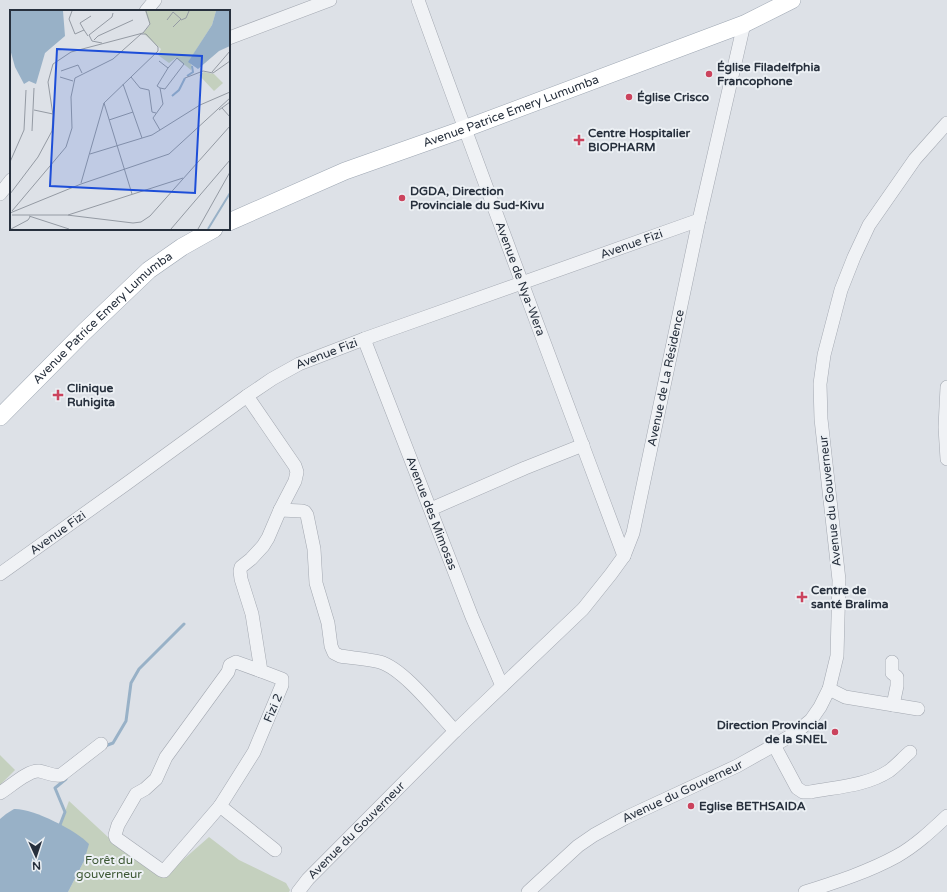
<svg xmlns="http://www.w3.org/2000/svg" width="947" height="892" viewBox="0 0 947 892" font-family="'Varela Round',sans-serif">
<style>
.green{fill:#c4d0be}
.water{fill:#98b1c7}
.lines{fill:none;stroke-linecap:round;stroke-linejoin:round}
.stream{stroke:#98b1c7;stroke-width:3}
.minor-casing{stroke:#a3a8b1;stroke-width:14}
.major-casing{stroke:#9da6b2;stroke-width:18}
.minor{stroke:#f0f2f5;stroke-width:13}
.major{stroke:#fff;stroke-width:17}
.poi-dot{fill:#cb435d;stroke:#ecf0f4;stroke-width:1.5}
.labels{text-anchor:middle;stroke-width:4;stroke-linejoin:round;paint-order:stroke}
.poi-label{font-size:12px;font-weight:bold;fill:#27303d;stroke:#ecf0f4;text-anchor:start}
.street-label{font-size:12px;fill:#27303d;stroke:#ecf0f4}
.park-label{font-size:12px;fill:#3d5834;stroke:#ecf0f4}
.inset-river{fill:none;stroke:#98b1c7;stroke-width:2}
.inset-road{fill:none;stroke:#949aa3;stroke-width:1}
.view{fill:#1d4ed8;fill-opacity:0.15;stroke:#1d4ed8;stroke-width:2}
.inset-edge{fill:none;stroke:#27303d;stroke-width:2}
</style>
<rect width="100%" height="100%" fill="#dde1e7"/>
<path class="green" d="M 0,755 L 15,770 L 0,785 Z
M 69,801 L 109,838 L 168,873 L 209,837 L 239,860 L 286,883 L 290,890 L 289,892 L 68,892 L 84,861 L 60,825 Z"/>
<path class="water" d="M 14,809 C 32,808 76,830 89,844 L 84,861 L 68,892 L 0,892 L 0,819 L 6,814 Z"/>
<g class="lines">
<path class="stream" d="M 105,746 L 113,743 L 126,721 L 131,683 L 139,669 L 184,624
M 60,825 L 65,812 L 55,788 L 66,779"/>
<g class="minor-casing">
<g id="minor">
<path id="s1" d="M 418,0 C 485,186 555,371 624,556"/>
<path d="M 146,11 L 155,0"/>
<path d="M 229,38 L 330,0"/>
<path d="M 0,194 L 11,180"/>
<path id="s2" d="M 364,339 L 472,617 L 502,686"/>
<path d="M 947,387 L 945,427 L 947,459"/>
<path d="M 247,396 L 295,466 L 297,472 L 295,481 L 280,510 L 268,538 L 263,546 L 251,559 L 241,567 L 240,571 L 241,579 L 252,614 L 261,671 L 282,679 L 282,685 L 254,752 L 220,806 L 275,850"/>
<path d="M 431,509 L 525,468 L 583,445"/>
<path d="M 280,510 L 302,511 L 305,512 L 307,515 L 314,549 L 316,583 L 328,623 L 331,646 L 334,653 L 340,656 C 353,658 368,659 380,662 C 404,669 437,712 455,731"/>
<path id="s3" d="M 0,574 L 126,484 L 247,396 L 272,379 L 299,364 L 364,339 L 699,220"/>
<path d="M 892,662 L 892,673 L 897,677 L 897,686 L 893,705"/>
<path d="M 829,689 L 845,697 L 918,709"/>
<path d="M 774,745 L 797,788 L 803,792 L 810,792 C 836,787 866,786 889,771 C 896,766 903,758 910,752"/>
<path d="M 0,793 C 10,787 28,770 39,771 C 47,772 53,777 61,775 L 101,744"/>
<path d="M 220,806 L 164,871 L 161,870 L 116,838 L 115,835 L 118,825 L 136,794 L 145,789 L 156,779 L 166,757 L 228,672 L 230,665 L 236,662 L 261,671"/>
<path id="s4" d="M 298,892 L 308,879 L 455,731 L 583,609 L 611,574 L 624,556 L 633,533 L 699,220 L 744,24"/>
<path id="s5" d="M 528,892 L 578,846 L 594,835 L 625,818 L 737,766 L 794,734 L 811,720 L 820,707 L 829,689 L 837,656 L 839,580 L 821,419 L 820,384 L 824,355 L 841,290 L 854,257 L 869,225 L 915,159 L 947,123"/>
<path d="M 805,892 C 836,882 868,872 897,856 C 915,846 931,831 947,816"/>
</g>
</g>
<g class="major-casing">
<g id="major">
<path id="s6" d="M 229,222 L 345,171 L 464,129 L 744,24 L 792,0"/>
<path id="s7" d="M 0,417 L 84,332 L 149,270 L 182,247 L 214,229"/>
</g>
</g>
<use href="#minor" class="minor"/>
<use href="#major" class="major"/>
</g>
<g class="poi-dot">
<circle cx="709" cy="74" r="4"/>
<circle cx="629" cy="97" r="4"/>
<path d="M577 134h4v4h4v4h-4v4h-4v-4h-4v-4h4z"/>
<circle cx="402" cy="198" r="4"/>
<path d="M56 389h4v4h4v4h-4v4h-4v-4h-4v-4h4z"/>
<path d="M800 591h4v4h4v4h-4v4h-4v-4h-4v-4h4z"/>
<circle cx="835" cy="732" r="4"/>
<circle cx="691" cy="806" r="4"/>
</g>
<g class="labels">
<g class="poi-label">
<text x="717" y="71">Église Filadelfphia<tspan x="717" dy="14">Francophone</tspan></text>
<text x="637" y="101">Église Crisco</text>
<text x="588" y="137">Centre Hospitalier<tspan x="588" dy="14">BIOPHARM</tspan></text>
<text x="410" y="195">DGDA, Direction<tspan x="410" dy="14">Provinciale du Sud-Kivu</tspan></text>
<text x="67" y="392">Clinique<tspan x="67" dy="14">Ruhigita</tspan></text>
<text x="811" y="594">Centre de<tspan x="811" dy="14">santé Bralima</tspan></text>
<text x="827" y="729" text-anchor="end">Direction Provincial<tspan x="827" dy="14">de la SNEL</tspan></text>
<text x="699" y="810">Eglise BETHSAIDA</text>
</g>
<g class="street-label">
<text dy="4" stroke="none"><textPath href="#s6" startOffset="303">Avenue Patrice Emery Lumumba</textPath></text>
<text dy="4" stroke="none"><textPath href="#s3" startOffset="719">Avenue Fizi</textPath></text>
<text dy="4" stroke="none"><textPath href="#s1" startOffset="297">Avenue de Nya-Wera</textPath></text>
<text dy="4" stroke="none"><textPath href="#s7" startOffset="143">Avenue Patrice Emery Lumumba</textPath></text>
<text dy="4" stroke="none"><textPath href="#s3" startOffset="395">Avenue Fizi</textPath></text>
<text dy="4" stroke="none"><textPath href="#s4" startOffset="652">Avenue de La Résidence</textPath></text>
<text transform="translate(830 501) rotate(-96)" y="4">Avenue du Gouverneur</text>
<text dy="4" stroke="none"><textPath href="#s2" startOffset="187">Avenue des Mimosas</textPath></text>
<text dy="4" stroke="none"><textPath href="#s3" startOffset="71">Avenue Fizi</textPath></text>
<text transform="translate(273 708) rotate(-67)" y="4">Fizi 2</text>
<text dy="4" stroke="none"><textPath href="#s5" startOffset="186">Avenue du Gouverneur</textPath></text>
<text dy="4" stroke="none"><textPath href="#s4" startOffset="85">Avenue du Gouverneur</textPath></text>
</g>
<g class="park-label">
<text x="109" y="864">Forêt du<tspan x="109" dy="14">gouverneur</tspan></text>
</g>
</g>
<g transform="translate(10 10)">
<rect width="220" height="220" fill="#dde1e7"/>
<path d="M 135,1 L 206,1 L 202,15 L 179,51 L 182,56 L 181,60 L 166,48 L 159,53 L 148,45 L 151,39 L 133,23 L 140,15 ZM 194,62 L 204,64 L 213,73 L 204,81 L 189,65 Z" fill="#c4d0be"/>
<path d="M 0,1 L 53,1 L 55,26 L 35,43 L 26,74 L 19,71 L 14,74 L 5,57 L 0,39 ZM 206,1 L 220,1 L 220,36 L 209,41 L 188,59 L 178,52 L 202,15 Z" fill="#98b1c7"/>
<path class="inset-river" d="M 177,66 L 183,62 L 182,56M 162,86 L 169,80 L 175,68M 198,219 L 220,183"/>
<path class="inset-road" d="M 62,1 L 59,9 L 65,24 L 74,20 L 78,26M 157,10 L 163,2 L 171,9 L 163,17M 171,10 L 176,8 L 179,1M 74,20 L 70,13 L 81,6M 133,23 L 140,14 L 136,1M 84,30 L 88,26 L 123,10M 92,33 L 82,31 L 79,25 L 102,7 L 103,3M 149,51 L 158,58 L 147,76 L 150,78 L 153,94 L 143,108 L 150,120M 51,61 L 68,55 L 72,63M 202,62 L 220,41M 50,67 L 63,71M 121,67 L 130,78 L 139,80 L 142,102 L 146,103M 175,68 L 193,61 L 203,63 L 220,51M 113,74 L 132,128M 150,78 L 155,79 L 174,54 L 167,48 L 158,58M 94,93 L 122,184M 212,98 L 220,107M 24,100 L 43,104M 209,100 L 220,92M 99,110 L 123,102M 22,121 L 24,78M 80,144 L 142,125 L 190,95 L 220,82M 0,152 L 14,120 L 16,80M 0,184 L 28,147 L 42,121 L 43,105 L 38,72 L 43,54 L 61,42 L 133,23M 2,201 L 56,137 L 62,118 L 61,87 L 65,68 L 103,49 L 131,24 L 136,24 L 148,37 L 148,41 L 94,93 L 71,173M 0,203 L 71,174 L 159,144 L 220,88M 2,205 L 57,205 L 123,213 L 131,212 L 140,206 L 220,116M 58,205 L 173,168M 19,206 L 59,219M 1,219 L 18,210 L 20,207M 161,219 L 220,150M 188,219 L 220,162"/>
<path class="view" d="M 47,39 L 192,46 L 185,183 L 40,176 Z"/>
<rect width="220" height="220" class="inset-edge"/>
</g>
<g transform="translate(36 856) rotate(177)" stroke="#ecf0f4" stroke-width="3" paint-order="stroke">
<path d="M0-3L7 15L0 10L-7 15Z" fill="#27303d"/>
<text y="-6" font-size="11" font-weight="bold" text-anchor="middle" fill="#27303d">N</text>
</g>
</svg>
